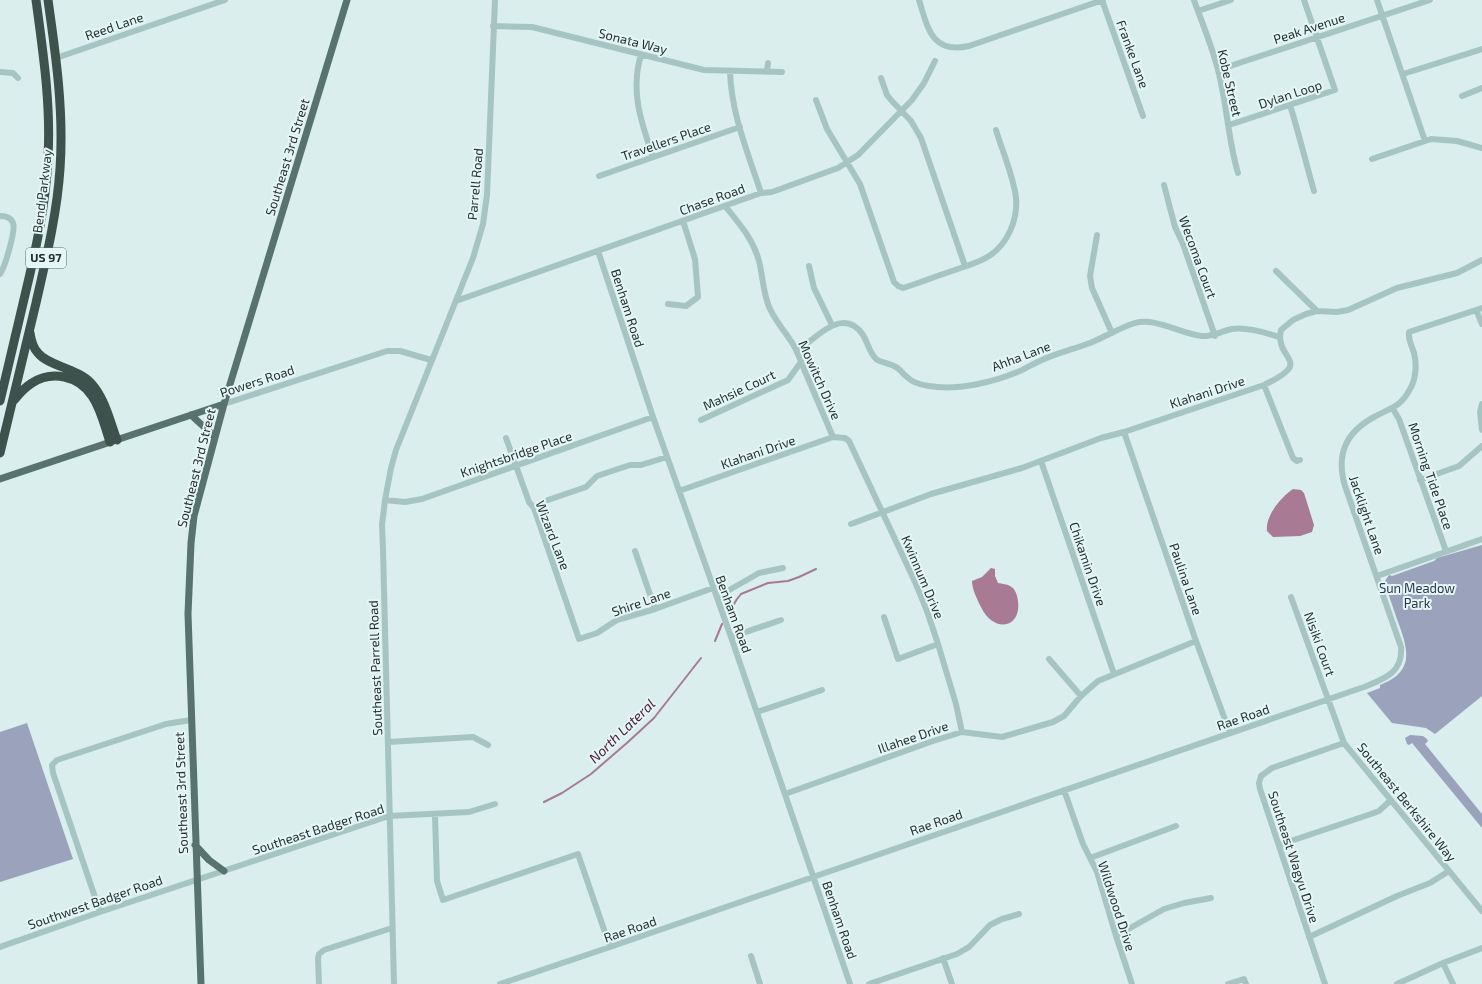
<svg xmlns="http://www.w3.org/2000/svg" width="1482" height="984" viewBox="0 0 1482 984" font-family="'Exo 2',sans-serif">
<style>
.green{fill:#9aa2bc}
.water{fill:#a97a93}
.lines{fill:none;stroke-linecap:round;stroke-linejoin:round}
.stream{stroke:#a97a93;stroke-width:2}
.minor{stroke:#a6c5c2;stroke-width:6}
.major{stroke:#58736d;stroke-width:7}
.highway{stroke:#3e524d;stroke-width:9}
.labels{text-anchor:middle;stroke-width:4;stroke-linejoin:round;paint-order:stroke}
.shield{fill:#e4f7f6;stroke:#5f6d6b;stroke-width:1}
.shield-label{font-size:12px;font-weight:bold;fill:#26322f}
.street-label{font-size:13px;fill:#26322f;stroke:#e4f7f6}
.park-label{font-size:13px;fill:#2c334e;stroke:#e4f7f6}
.water-label{font-size:14px;font-style:italic;fill:#4f2038;stroke:#e4f7f6}
</style>
<rect width="100%" height="100%" fill="#d9eeed"/>
<path class="green" d="M 1482,545 L 1482,696 L 1435,734 L 1426,728 L 1392,723 L 1367,693 L 1380,688 L 1380,685 C 1414,672 1409,651 1398,622 C 1394,610 1390,599 1386,587 L 1383,584 L 1389,575 L 1392,576 L 1434,561 L 1437,558 Z
M 27,723 L 73,859 L 0,882 L 0,732 Z
M 1410,735 L 1423,736 L 1427,739 L 1428,741 L 1425,744 L 1482,814 L 1482,828 L 1412,743 L 1409,745 L 1407,744 L 1405,738 Z"/>
<path class="water" d="M 1293,489 L 1301,490 L 1304,493 L 1314,525 L 1312,532 L 1300,536 L 1273,537 L 1267,531 C 1265,516 1281,497 1293,489 Z
M 991,568 L 995,569 L 995,576 L 998,583 C 1002,584 1007,584 1010,586 C 1014,588 1016,592 1017,596 C 1025,628 994,635 981,607 C 977,599 972,589 972,581 L 982,577 Z"/>
<g class="lines">
<path class="stream" d="M 728,614 L 737,599 L 741,594 L 768,583 L 788,581 L 799,577 L 816,569
M 715,641 L 722,624
M 544,802 L 562,793 L 591,774 L 628,742 L 654,718 L 701,658"/>
<path class="minor" d="M 919,0 C 928,29 932,54 969,46 L 1103,0
M 1102,0 L 1143,116
M 1194,0 C 1202,23 1212,46 1218,70 C 1227,104 1228,140 1238,173
M 1377,0 L 1425,141
M 1198,11 L 1231,0
M 493,26 L 532,27 L 704,70 L 782,72
M 641,55 C 630,91 641,122 653,157
M 56,58 L 225,0
M 1218,70 L 1430,0
M 730,71 C 731,113 748,153 761,193
M 767,71 L 768,63
M 0,72 L 13,73 L 18,78
M 1403,74 L 1482,49
M 881,78 L 887,95 L 891,100 L 911,121 L 921,138 L 965,266
M 1462,96 L 1482,88
M 816,100 L 827,129 L 860,184 L 894,282 L 898,286 L 903,288 C 919,283 934,277 949,272 C 962,267 977,264 989,256 C 1008,244 1018,219 1016,198 C 1014,178 1002,150 996,130
M 1290,105 C 1299,134 1306,163 1314,191
M 1229,125 L 1335,90 L 1304,0
M 1372,159 L 1431,139 L 1457,141 L 1482,148
M 599,176 L 740,127
M 1164,185 L 1175,227 L 1183,244 L 1215,336
M 725,206 C 739,223 753,239 759,261 C 763,277 763,294 770,309 C 779,328 795,341 801,362 L 833,437
M 0,216 C 5,216 11,217 13,223 C 16,230 5,267 0,274
M 1097,235 L 1090,276 L 1092,288 L 1112,333
M 598,251 L 653,417 L 731,637 L 850,984
M 809,266 L 814,288 L 832,325
M 1276,271 L 1317,311
M 456,301 L 761,193 L 772,192 L 838,168 L 858,155 L 912,100 L 924,83 L 935,61
M 668,304 L 686,306 L 698,297 L 695,259 L 683,221
M 1476,310 L 1482,324
M 798,351 C 816,337 844,306 863,335 C 868,343 869,352 876,359 C 881,363 890,363 896,367 C 900,369 903,374 907,377 C 912,382 921,385 929,386 C 957,391 995,382 1020,371 C 1028,367 1035,363 1042,360 C 1057,353 1074,349 1090,343 C 1105,337 1119,328 1135,323 C 1155,317 1181,334 1202,336 C 1214,337 1221,331 1232,329 C 1247,327 1264,332 1279,337
M 1264,385 L 1293,458 L 1297,461 L 1300,460
M 224,404 L 387,351 L 400,351 L 431,360
M 1482,404 L 1480,412 L 1482,430
M 1393,409 L 1399,419 L 1446,551
M 701,420 L 788,380 L 801,362
M 1124,432 L 1196,641 L 1230,733
M 506,438 L 529,502 L 534,508 L 579,639 L 597,633 L 617,620 L 655,609 L 713,588
M 1041,461 L 1114,674
M 1420,480 L 1459,466 L 1482,446
M 679,491 L 833,437 L 845,438 L 849,441 L 916,584 L 927,611 L 938,644 L 956,704 L 962,732
M 385,500 L 405,502 L 422,499 L 653,417
M 534,508 L 545,501 L 586,487 L 597,476 L 630,465 L 641,465 L 667,457
M 851,524 L 931,494 L 1022,468 L 1101,438 L 1124,432 L 1264,385 C 1316,360 1274,361 1281,330 L 1293,320 L 1306,314 L 1317,311 L 1337,312 L 1348,310 L 1397,288 L 1457,273 L 1482,260
M 635,551 L 655,609
M 1377,576 L 1482,539
M 717,597 L 759,573 L 783,568
M 1291,597 L 1344,743 L 1482,911
M 884,617 L 898,659 L 938,644
M 731,637 L 781,620
M 1049,659 L 1081,696
M 757,712 L 822,690
M 388,742 L 473,737 L 488,745
M 1064,790 L 1083,844 L 1097,872 L 1116,936 L 1132,984
M 785,794 L 933,741 L 962,732 L 1002,737 L 1053,722 L 1064,716 L 1081,696 L 1098,681 L 1196,641
M 435,815 L 437,881 L 443,900 L 578,854 L 610,947
M 1279,845 L 1371,814 L 1379,811 L 1391,800
M 1090,858 L 1176,826
M 100,912 L 53,773 L 52,765 L 57,760 L 166,724 L 191,720
M 1116,936 L 1164,909 L 1184,903 L 1211,898
M 1309,937 L 1397,896 L 1430,883 L 1449,871
M 0,947 L 100,912 L 389,816 L 469,812 L 495,804
M 751,956 L 760,984
M 943,958 L 952,984
M 1443,963 L 1453,984
M 319,984 L 318,959 L 319,954 L 324,950 L 392,928
M 394,984 L 383,549 L 382,525 L 385,500 L 391,468 L 396,450 L 473,258 L 483,224 L 487,195 L 495,0
M 500,984 L 610,947 L 1364,687 C 1384,679 1403,673 1401,647 L 1345,486 C 1336,455 1345,433 1374,417 C 1390,408 1401,407 1410,389 C 1416,379 1417,364 1414,353 C 1412,346 1408,340 1409,332 L 1482,308
M 869,984 L 957,954 L 969,947 L 990,925 L 1002,919 L 1019,914
M 1228,984 L 1244,979 L 1246,984
M 1325,984 L 1260,789 L 1259,783 L 1261,776 L 1272,768 L 1344,743
M 1397,984 L 1443,963 L 1482,948"/>
<path class="major" d="M 191,415 L 215,437
M 0,479 L 224,404
M 195,845 L 209,860 L 224,871
M 201,984 L 188,614 L 191,543 L 194,516 L 224,404 L 347,0"/>
<path class="highway" d="M 30,333 C 31,340 33,348 38,353 C 48,366 77,368 91,383 C 105,398 110,422 117,440
M 14,400 C 19,394 25,387 32,383 C 52,370 79,376 92,396 C 101,409 105,427 110,442
M 0,401 C 8,366 17,330 25,295 C 36,249 46,204 48,157 C 51,104 43,52 36,0
M 0,453 C 12,403 24,353 36,303 C 46,259 57,214 60,169 C 64,112 56,56 48,0"/>
</g>
<g class="labels">
<rect class="shield" x="26" y="248" width="40" height="20" rx="3"/>
<g class="shield-label">
<text x="46" y="262">US 97</text>
</g>
<g class="street-label">
<text transform="translate(114 26) rotate(-19)" y="5">Reed Lane</text>
<text transform="translate(1309 28) rotate(-18)" y="5">Peak Avenue</text>
<text transform="translate(633 41) rotate(14)" y="5">Sonata Way</text>
<text transform="translate(1133 54) rotate(70)" y="5">Franke Lane</text>
<text transform="translate(1230 83) rotate(77)" y="5">Kobe Street</text>
<text transform="translate(1290 94) rotate(-18)" y="5">Dylan Loop</text>
<text transform="translate(666 141) rotate(-19)" y="5">Travellers Place</text>
<text transform="translate(287 157) rotate(-73)" y="5">Southeast 3rd Street</text>
<text transform="translate(475 184) rotate(-85)" y="5">Parrell Road</text>
<text transform="translate(42 191) rotate(-83)" y="5">Bend Parkway</text>
<text transform="translate(712 199) rotate(-20)" y="5">Chase Road</text>
<text transform="translate(1198 257) rotate(70)" y="5">Wecoma Court</text>
<text transform="translate(628 308) rotate(72)" y="5">Benham Road</text>
<text transform="translate(1021 356) rotate(-21)" y="5">Ahha Lane</text>
<text transform="translate(820 380) rotate(66)" y="5">Mowitch Drive</text>
<text transform="translate(257 381) rotate(-18)" y="5">Powers Road</text>
<text transform="translate(739 390) rotate(-25)" y="5">Mahsie Court</text>
<text transform="translate(1207 392) rotate(-18)" y="5">Klahani Drive</text>
<text transform="translate(758 452) rotate(-19)" y="5">Klahani Drive</text>
<text transform="translate(516 454) rotate(-19)" y="5">Knightsbridge Place</text>
<text transform="translate(196 468) rotate(-76)" y="5">Southeast 3rd Street</text>
<text transform="translate(1431 476) rotate(71)" y="5">Morning Tide Place</text>
<text transform="translate(1367 515) rotate(71)" y="5">Jacklight Lane</text>
<text transform="translate(553 535) rotate(69)" y="5">Wizard Lane</text>
<text transform="translate(1088 564) rotate(71)" y="5">Chikamin Drive</text>
<text transform="translate(923 577) rotate(67)" y="5">Kwinnum Drive</text>
<text transform="translate(1186 579) rotate(71)" y="5">Paulina Lane</text>
<text transform="translate(641 602) rotate(-19)" y="5">Shire Lane</text>
<text transform="translate(734 614) rotate(70)" y="5">Benham Road</text>
<text transform="translate(1320 644) rotate(70)" y="5">Nisiki Court</text>
<text transform="translate(375 668) rotate(-92)" y="5">Southeast Parrell Road</text>
<text transform="translate(1243 717) rotate(-19)" y="5">Rae Road</text>
<text transform="translate(913 737) rotate(-19)" y="5">Illahee Drive</text>
<text transform="translate(181 793) rotate(-92)" y="5">Southeast 3rd Street</text>
<text transform="translate(1407 802) rotate(51)" y="5">Southeast Berkshire Way</text>
<text transform="translate(936 822) rotate(-19)" y="5">Rae Road</text>
<text transform="translate(318 829) rotate(-18)" y="5">Southeast Badger Road</text>
<text transform="translate(1294 857) rotate(72)" y="5">Southeast Wagyu Drive</text>
<text transform="translate(95 902) rotate(-19)" y="5">Southwest Badger Road</text>
<text transform="translate(1117 906) rotate(72)" y="5">Wildwood Drive</text>
<text transform="translate(840 920) rotate(71)" y="5">Benham Road</text>
<text transform="translate(630 929) rotate(-19)" y="5">Rae Road</text>
</g>
<g class="park-label">
<text x="1417" y="593">Sun Meadow<tspan x="1417" dy="15">Park</tspan></text>
</g>
<g class="water-label">
<text transform="translate(622 731) rotate(-44)" y="5">North Lateral</text>
</g>
</g>
</svg>
